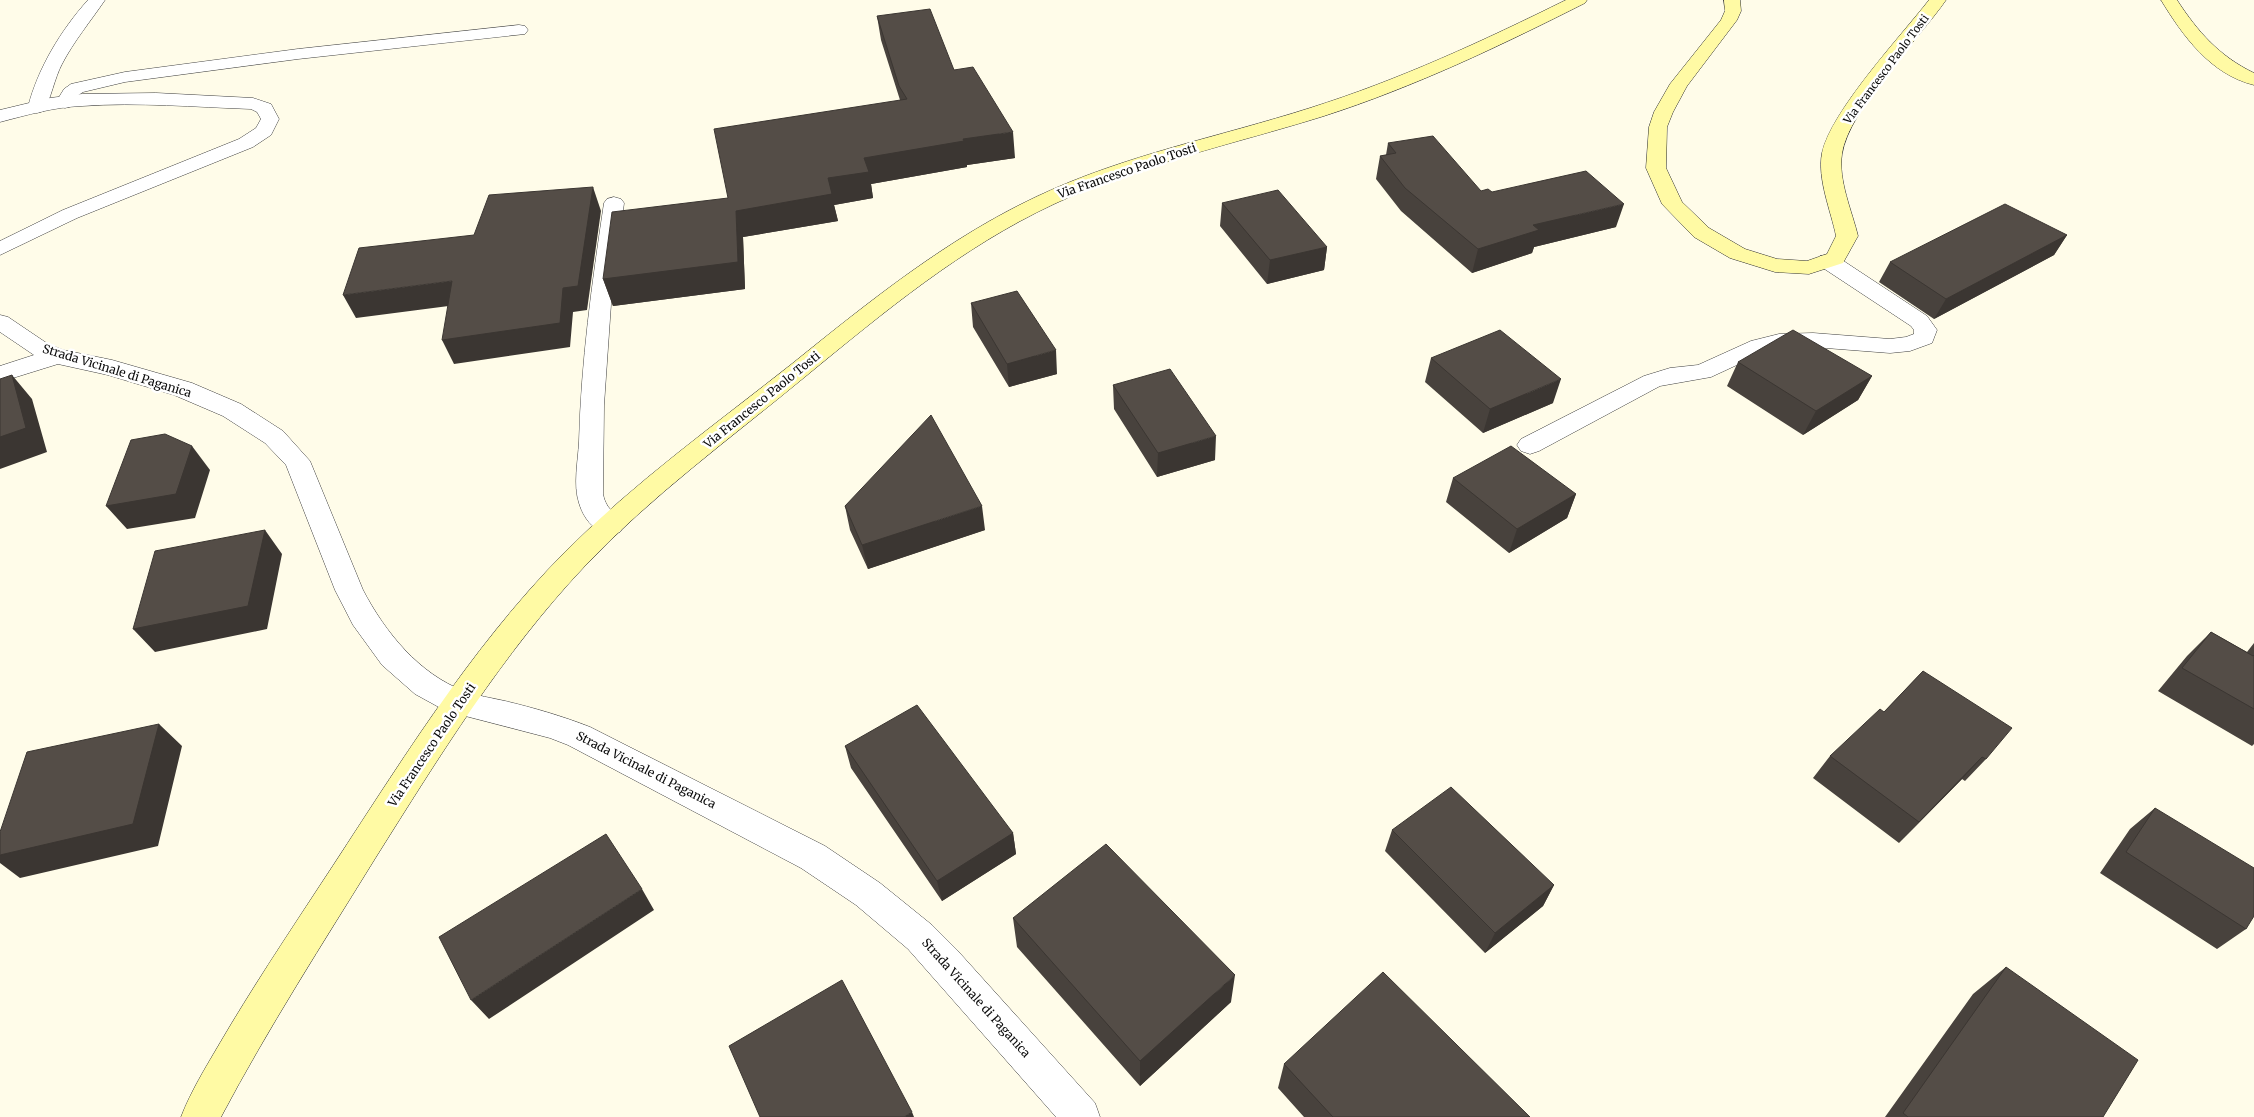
<svg xmlns="http://www.w3.org/2000/svg" width="2254" height="1117" viewBox="0 0 2254 1117" font-family="Merriweather,serif">
<style>
.lines{fill:none;stroke-linecap:round;stroke-linejoin:round}
.lane-casing{stroke:#3e3e3e;stroke-width:1}
.street-casing{stroke:#3e3e3e;stroke-width:1}
.secondary-casing{stroke:#2d2d2d;stroke-width:1}
.lane{fill:#fff;fill-rule:evenodd}
.street{fill:#fff;fill-rule:evenodd}
.secondary{fill:#fffaa4;fill-rule:evenodd}
.wall{fill:#48423d}
.shaded-wall{fill:#3b3632}
.building{fill:#544d47;stroke:#3b3632}
.labels{text-anchor:middle;stroke-width:5;stroke-linejoin:round;paint-order:stroke}
.far-street-label{font-size:11px;fill:#0b0b0b;stroke:#fff}
.street-label{font-size:12px;fill:#0b0b0b;stroke:#fff}
</style>
<rect width="100%" height="100%" fill="#fffce9"/>
<g class="lines">
<g class="lane-casing">
<path id="lane" d="M 88,0 L 105,0 C 90,22 74,41 62,64 C 55,77 50,101 44,111 L 37,113 L 30,111 L 28,107 C 38,68 61,30 88,0 Z
M 519,25 L 525,26 L 528,30 L 525,34 L 298,59 L 125,82 L 83,92 L 77,96 L 72,106 L 65,108 L 58,106 L 56,102 L 64,89 L 71,84 L 125,72 L 298,49 Z
M 614,197 L 621,199 L 624,203 L 611,304 L 604,405 L 603,494 C 607,513 617,511 624,525 L 620,532 C 600,538 585,523 579,503 C 573,485 578,461 579,442 C 581,362 592,283 604,203 L 607,199 Z
M 1828,255 L 1836,256 L 1927,316 L 1937,330 L 1932,343 L 1910,351 L 1890,353 L 1813,347 L 1779,348 L 1767,351 L 1711,377 L 1660,386 L 1539,451 L 1530,454 L 1521,451 L 1517,445 L 1521,439 L 1644,376 L 1670,368 L 1698,365 L 1751,341 L 1779,334 L 1813,333 L 1890,339 L 1906,337 L 1914,334 L 1914,330 L 1911,326 L 1820,266 L 1817,261 L 1820,256 Z"/>
</g>
<g class="street-casing">
<path id="street" d="M 156,93 L 253,98 L 271,104 L 279,119 L 271,135 L 253,147 L 77,218 L 0,255 L 0,241 L 63,210 L 239,139 L 256,128 L 261,119 L 257,112 L 251,109 C 195,107 138,102 82,106 C 54,107 27,115 0,122 L 0,110 L 50,98 L 82,94 Z
M 0,315 L 8,317 L 48,344 L 63,350 L 112,360 L 192,383 L 241,404 L 283,431 L 310,461 L 363,590 C 385,632 419,674 464,691 C 477,696 492,698 505,701 C 534,708 562,716 590,727 L 825,846 L 880,883 L 932,925 L 957,950 L 1095,1103 L 1100,1117 L 1056,1117 L 908,949 L 856,905 L 801,868 L 568,745 L 550,738 L 446,711 L 415,694 L 382,665 L 353,625 L 335,590 L 286,465 L 265,443 L 223,416 L 174,395 L 108,375 L 58,364 L 0,382 L 0,366 L 34,355 L 0,332 Z"/>
</g>
<g class="secondary-casing">
<path id="secondary" d="M 1566,0 L 1587,0 L 1585,3 C 1500,46 1414,87 1324,116 C 1234,144 1140,164 1054,204 C 962,247 884,312 806,376 C 731,438 651,496 584,567 C 502,654 439,757 376,857 C 323,943 268,1028 221,1117 L 181,1117 C 191,1091 206,1067 220,1043 C 251,990 285,939 319,887 C 395,772 467,651 565,552 C 635,482 716,424 793,363 C 870,301 948,238 1038,196 C 1125,155 1219,137 1310,108 C 1399,80 1483,41 1566,0 Z
M 1724,0 L 1740,0 L 1741,11 L 1737,20 L 1687,86 L 1673,112 L 1667,127 L 1666,168 L 1682,202 L 1709,228 L 1745,249 L 1777,259 L 1807,261 L 1827,254 L 1836,236 C 1831,211 1817,179 1822,153 C 1831,111 1901,36 1929,0 L 1946,0 C 1919,39 1849,109 1842,154 C 1838,180 1852,211 1858,236 L 1843,263 L 1809,274 L 1775,272 L 1730,258 L 1694,237 L 1662,204 L 1646,168 L 1649,127 L 1654,112 L 1670,84 L 1721,20 L 1725,11 Z
M 2161,0 L 2177,0 C 2198,32 2219,56 2254,73 L 2254,85 C 2210,74 2183,36 2161,0 Z"/>
</g>
<use href="#lane" class="lane"/>
<use href="#street" class="street"/>
<use href="#secondary" class="secondary"/>
</g>
<path class="wall" d="M 877,16 L 954,70 L 1015,158 L 967,165 L 967,167 L 871,184 L 873,198 L 834,205 L 838,221 L 743,237 L 745,289 L 613,306 L 603,279 L 728,198 L 900,100 L 881,40 Z
M 1388,143 L 1481,191 L 1492,192 L 1616,227 L 1534,247 L 1532,253 L 1472,273 L 1401,211 L 1376,179 L 1380,156 L 1386,155 Z
M 1222,203 L 1327,247 L 1324,270 L 1267,284 L 1220,226 Z
M 2067,235 L 2054,255 L 1934,319 L 1879,282 L 1890,262 Z
M 971,303 L 1057,374 L 1009,387 L 973,327 Z
M 1431,358 L 1553,403 L 1483,433 L 1425,382 Z
M 1738,362 L 1872,376 L 1858,400 L 1803,435 L 1727,386 Z
M 1113,385 L 1215,460 L 1157,477 L 1114,409 Z
M 1453,478 L 1576,494 L 1567,518 L 1509,553 L 1446,502 Z
M 845,506 L 985,530 L 868,569 L 850,530 Z
M 2211,632 L 2247,652 L 2254,643 L 2254,744 L 2252,746 L 2158,691 L 2187,656 Z
M 1923,671 L 1986,759 L 1965,781 L 1962,779 L 1899,843 L 1813,778 L 1830,756 L 1884,712 Z
M 845,746 L 1013,833 L 1016,854 L 942,901 L 851,768 Z
M 2155,808 L 2246,929 L 2217,949 L 2100,873 L 2130,829 Z
M 1392,830 L 1554,885 L 1543,906 L 1485,953 L 1385,851 Z
M 1013,918 L 1231,1002 L 1140,1086 L 1017,947 Z
M 2006,967 L 2103,1117 L 1885,1117 L 1973,994 Z
M 1284,1064 L 1530,1117 L 1304,1117 L 1278,1088 Z"/>
<path class="shaded-wall" d="M 1013,132 L 1015,158 L 967,165 L 967,167 L 871,184 L 873,198 L 834,205 L 838,221 L 743,237 L 745,289 L 613,306 L 603,279 L 736,211 L 828,178 L 864,158 L 963,139 Z
M 593,187 L 601,211 L 587,310 L 573,312 L 570,347 L 454,364 L 442,340 L 563,288 Z
M 1624,204 L 1616,227 L 1534,247 L 1532,253 L 1472,273 L 1478,249 L 1533,225 Z
M 2067,235 L 2054,255 L 1934,319 L 1946,299 Z
M 1327,247 L 1324,270 L 1267,284 L 1270,260 Z
M 452,281 L 464,304 L 356,318 L 343,295 Z
M 1056,350 L 1057,374 L 1009,387 L 1007,364 Z
M 12,375 L 32,399 L 47,452 L 0,469 L 0,437 Z
M 1872,376 L 1858,400 L 1803,435 L 1816,411 Z
M 1561,379 L 1553,403 L 1483,433 L 1490,409 Z
M 1216,436 L 1215,460 L 1157,477 L 1158,453 Z
M 192,446 L 210,470 L 195,518 L 127,529 L 106,506 Z
M 1576,494 L 1567,518 L 1509,553 L 1517,529 Z
M 982,506 L 985,530 L 868,569 L 862,545 Z
M 265,530 L 282,554 L 267,629 L 155,652 L 133,629 Z
M 159,724 L 182,746 L 158,846 L 20,878 L 0,863 L 0,855 Z
M 1982,757 L 1962,779 L 1899,843 L 1919,822 Z
M 1013,833 L 1016,854 L 942,901 L 937,881 Z
M 1554,885 L 1543,906 L 1485,953 L 1495,933 Z
M 642,889 L 654,910 L 489,1019 L 471,1000 Z
M 1235,975 L 1231,1002 L 1140,1086 L 1140,1061 Z
M 912,1112 L 914,1117 L 904,1117 Z"/>
<path class="building" d="M 930,9 L 954,70 L 973,67 L 1013,132 L 963,139 L 964,141 L 864,158 L 869,172 L 828,178 L 832,194 L 736,211 L 738,262 L 603,279 L 612,212 L 728,198 L 714,129 L 907,99 L 899,86 L 877,16 Z
M 1433,136 L 1481,191 L 1488,189 L 1492,192 L 1586,171 L 1624,204 L 1533,225 L 1539,230 L 1478,249 L 1405,188 L 1380,156 L 1396,153 L 1388,143 Z
M 593,187 L 578,286 L 563,288 L 560,323 L 442,340 L 452,281 L 343,295 L 359,248 L 474,235 L 489,195 Z
M 1278,190 L 1327,247 L 1270,260 L 1222,203 Z
M 2005,204 L 2067,235 L 1946,299 L 1890,262 Z
M 1017,291 L 1056,350 L 1007,364 L 971,303 Z
M 1500,330 L 1561,379 L 1490,409 L 1431,358 Z
M 1793,330 L 1872,376 L 1816,411 L 1738,362 Z
M 1170,369 L 1216,436 L 1158,453 L 1113,385 Z
M 12,375 L 26,428 L 0,437 L 0,379 Z
M 931,415 L 982,506 L 862,545 L 845,506 Z
M 165,434 L 192,446 L 176,494 L 106,506 L 131,440 Z
M 1511,446 L 1576,494 L 1517,529 L 1453,478 Z
M 265,530 L 248,606 L 133,629 L 155,551 Z
M 2211,632 L 2253,656 L 2254,655 L 2254,709 L 2182,668 Z
M 1923,671 L 2012,728 L 1986,759 L 1982,757 L 1919,822 L 1830,756 L 1880,709 L 1884,712 Z
M 917,705 L 1013,833 L 937,881 L 845,746 Z
M 159,724 L 133,824 L 0,855 L 0,832 L 27,752 Z
M 1451,787 L 1554,885 L 1495,933 L 1392,830 Z
M 2155,808 L 2254,868 L 2254,916 L 2246,929 L 2126,852 Z
M 606,834 L 642,889 L 471,1000 L 439,937 Z
M 1106,844 L 1235,975 L 1140,1061 L 1013,918 Z
M 2006,967 L 2138,1060 L 2103,1117 L 1908,1117 L 1903,1113 Z
M 1383,972 L 1530,1117 L 1333,1117 L 1284,1064 Z
M 842,980 L 912,1112 L 904,1117 L 760,1117 L 729,1046 Z"/>
<g class="labels">
<g class="far-street-label">
<text transform="translate(1886 69) rotate(-53)" y="4">Via Francesco Paolo Tosti</text>
</g>
<g class="street-label">
<text transform="translate(1127 171) rotate(-19)" y="4">Via Francesco Paolo Tosti</text>
<text transform="translate(117 371) rotate(17)" y="4">Strada Vicinale di Paganica</text>
<text transform="translate(762 400) rotate(-39)" y="4">Via Francesco Paolo Tosti</text>
<text transform="translate(432 745) rotate(-56)" y="4">Via Francesco Paolo Tosti</text>
<text transform="translate(646 770) rotate(27)" y="4">Strada Vicinale di Paganica</text>
<text transform="translate(976 998) rotate(48)" y="4">Strada Vicinale di Paganica</text>
</g>
</g>
</svg>
